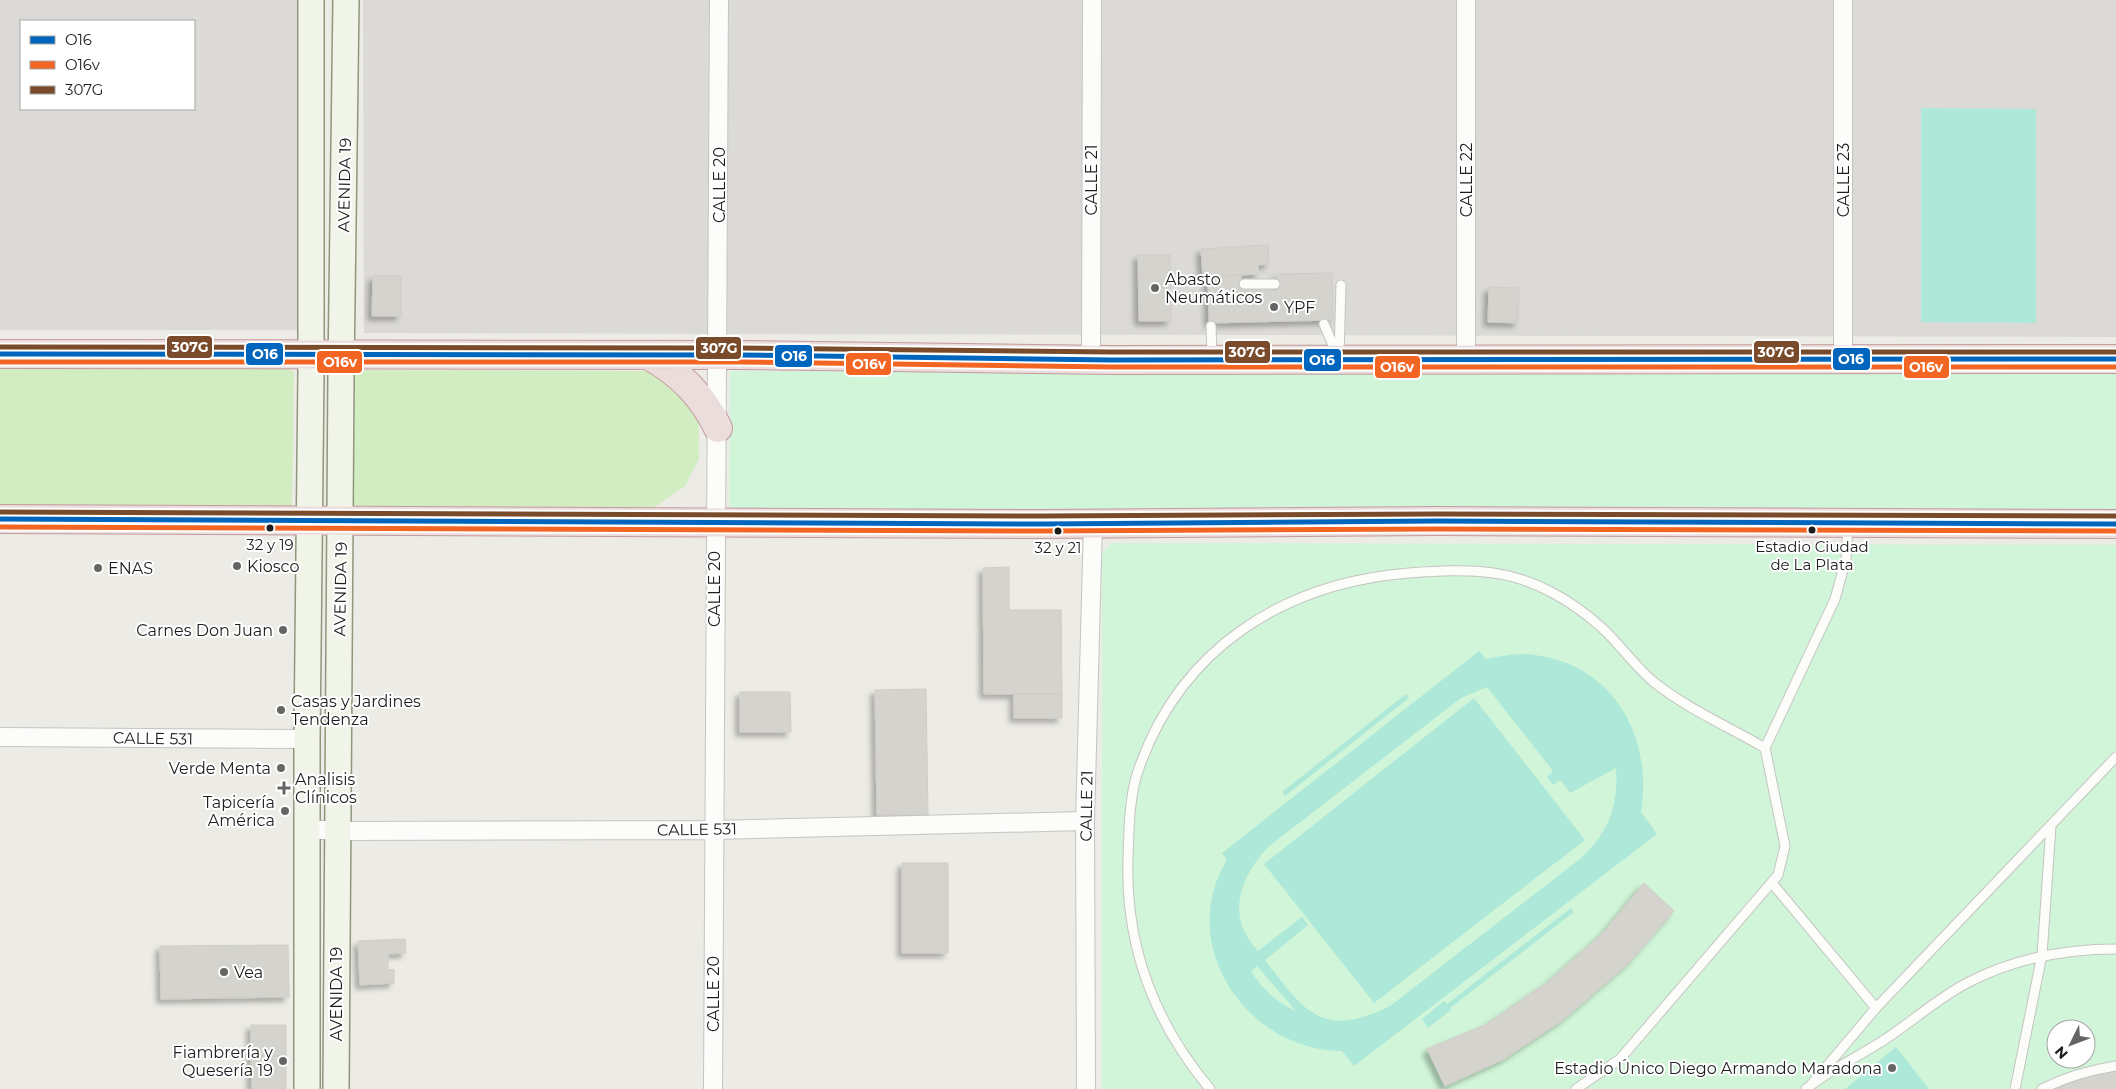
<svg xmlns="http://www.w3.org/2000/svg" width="2116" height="1089" viewBox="0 0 2116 1089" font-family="Montserrat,sans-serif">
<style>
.residential{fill:#dbdad7;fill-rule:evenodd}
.grass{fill:#d1edc1}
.park{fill:#d1f5d8;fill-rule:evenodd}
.pitch{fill:#ade8d9;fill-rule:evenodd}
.building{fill:#d5d3ce;stroke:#cfcdc7;filter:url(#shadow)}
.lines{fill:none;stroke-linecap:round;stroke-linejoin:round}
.lane-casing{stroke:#c4c4c1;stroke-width:11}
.street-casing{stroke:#c4c4c1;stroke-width:20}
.secondary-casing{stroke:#90977c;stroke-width:28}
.highway-casing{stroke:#c49b9f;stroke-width:30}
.lane{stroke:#fcfcfb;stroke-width:9}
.street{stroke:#fcfcfb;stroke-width:18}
.secondary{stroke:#f1f4e9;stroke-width:25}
.highway{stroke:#eadddc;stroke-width:28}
.bus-1-casing{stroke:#fff;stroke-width:9}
.bus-2-casing{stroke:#fff;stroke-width:9}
.bus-3-casing{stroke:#fff;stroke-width:9}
.bus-1{stroke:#0065bd;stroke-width:5}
.bus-2{stroke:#f26522;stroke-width:5}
.bus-3{stroke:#7a4b2a;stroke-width:5}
.poi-dot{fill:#656563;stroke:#fff;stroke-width:2}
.bus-dot{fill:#1d1d1d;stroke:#fff;stroke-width:2}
.labels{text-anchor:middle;stroke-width:4;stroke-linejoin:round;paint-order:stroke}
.bus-label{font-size:15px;fill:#1d1d1d;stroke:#fff}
.street-label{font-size:16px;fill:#1d1d1d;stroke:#fff}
.poi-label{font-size:16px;fill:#1d1d1d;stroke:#fff;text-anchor:start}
.line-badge{stroke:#fff;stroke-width:2}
.badge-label{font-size:14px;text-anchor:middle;font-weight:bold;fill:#fff}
</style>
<defs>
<filter id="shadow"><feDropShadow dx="-4.5" dy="4.5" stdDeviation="2.5" flood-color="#0004"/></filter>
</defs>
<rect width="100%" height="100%" fill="#ecebe5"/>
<path class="residential" d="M 0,0 L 297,0 L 297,330 L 0,330 ZM 21,21 L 194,21 L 194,109 L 21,109 Z
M 363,0 L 2116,0 L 2116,337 L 364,333 Z"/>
<path class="grass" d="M 286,367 L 294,372 L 292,509 L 0,507 L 0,369 Z
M 350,370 L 652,371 L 685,393 L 699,418 L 699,459 L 685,486 L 649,511 L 350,509 Z"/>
<path class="park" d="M 730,371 L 2116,373 L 2116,514 L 729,512 Z
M 1111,543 L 2116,545 L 2116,1089 L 1102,1089 L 1102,554 ZM 2056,1029 L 2086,1029 L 2086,1059 L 2056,1059 Z"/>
<path class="pitch" d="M 1921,108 L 2036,109 L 2036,323 L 1921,322 Z
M 1479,651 L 1486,659 C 1502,656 1519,652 1535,655 C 1615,666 1653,737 1641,812 L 1657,834 L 1354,1066 L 1342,1051 C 1247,1051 1175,944 1227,860 L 1222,853 ZM 1487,687 L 1553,771 L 1547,777 L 1553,785 L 1560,780 L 1570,793 L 1616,768 C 1619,805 1608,834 1580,859 L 1390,1006 C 1322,1040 1304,1011 1265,960 L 1308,925 L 1302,917 L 1258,951 C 1225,916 1240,878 1268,847 L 1461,698 ZM 1257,966 L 1296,1011 C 1277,1003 1261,988 1251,971 Z
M 1406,694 L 1409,698 L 1285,796 L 1282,792 Z
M 1474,698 L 1585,840 L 1374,1003 L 1264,864 Z
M 1571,908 L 1574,912 L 1450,1008 L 1451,1010 L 1428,1028 L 1422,1019 L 1444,1001 L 1447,1004 Z
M 1896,1047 L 1929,1089 L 1845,1089 Z"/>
<path class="building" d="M 1268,245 L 1269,264 L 1258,265 L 1259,274 L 1203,277 L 1201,249 Z
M 1138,255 L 1170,255 L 1171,321 L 1139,321 Z
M 1332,273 L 1333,320 L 1209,323 L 1208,276 L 1241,275 L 1242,291 L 1278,290 L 1277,274 Z
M 373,276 L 401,276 L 401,316 L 372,316 Z
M 1489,287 L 1519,288 L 1518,323 L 1488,322 Z
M 1009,567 L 1009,610 L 1061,610 L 1062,694 L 984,694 L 983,568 Z
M 926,689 L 928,815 L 877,815 L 875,690 Z
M 740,692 L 790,692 L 791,732 L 740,732 Z
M 1014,694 L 1062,694 L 1062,718 L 1014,718 Z
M 902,863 L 948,863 L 948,953 L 902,953 Z
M 1644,883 L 1674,911 L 1629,963 L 1563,1020 L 1504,1059 L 1445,1086 L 1427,1049 L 1485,1025 L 1548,982 L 1603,933 Z
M 405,939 L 406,953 L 388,954 L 388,969 L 394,970 L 394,983 L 360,985 L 358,941 Z
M 288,945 L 289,997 L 161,999 L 160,946 Z
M 251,1025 L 286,1025 L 286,1056 L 251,1056 Z
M 251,1056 L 286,1056 L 286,1089 L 252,1089 Z
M 2116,1066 L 2116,1089 L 2042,1089 Z"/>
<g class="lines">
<g class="lane-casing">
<path id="lane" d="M 1244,284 L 1275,284
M 1324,324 L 1338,357
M 1211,326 L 1212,356
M 1339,356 L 1341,285
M 1772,883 L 1876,1008
M 1811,1085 L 1876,1008 L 2116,757
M 1210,1089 C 1154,1022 1125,947 1128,859 C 1129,831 1129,797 1138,771 C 1180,648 1284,583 1409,573 C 1436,571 1466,569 1493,573 C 1533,578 1571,600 1601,627 C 1620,644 1635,667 1655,683 C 1688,709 1729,727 1765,748
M 1576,1089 L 1620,1059 L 1778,875 L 1785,846 L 1765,748 L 1835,599 L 1846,559 L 1848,526
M 1806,1089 C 1829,1070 1858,1057 1884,1040 C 1912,1022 1939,997 1969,982 C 2016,958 2064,949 2116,949
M 2015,1089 L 2042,955 L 2051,826
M 2042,1089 C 2066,1077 2090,1070 2116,1066"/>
</g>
<g class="street-casing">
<path id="street" d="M 1091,359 L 1092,0
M 1466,359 L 1466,0
M 1843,359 L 1843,0
M 0,737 L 307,739
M 308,829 L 337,831 L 713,830 L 1085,821
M 713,1089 L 719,0
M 1086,1089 L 1085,821 L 1093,523"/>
</g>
<g class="secondary-casing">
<path id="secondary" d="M 307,1089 L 307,739 L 311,371 L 311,0
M 336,1089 L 341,372 L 346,0"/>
</g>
<g class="highway-casing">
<path id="highway" d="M 0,354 L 738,355 L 1112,360 L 2116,359
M 648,355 C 680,373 702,395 718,428
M 0,519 L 1042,524 L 1437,521 L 2116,524"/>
</g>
<use href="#lane" class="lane"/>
<use href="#street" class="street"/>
<use href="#secondary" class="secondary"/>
<use href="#highway" class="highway"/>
<g class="bus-1-casing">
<path id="bus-1" d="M 0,354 L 738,355 L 1112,360 L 2116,359
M 0,519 L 1042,524 L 1437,521 L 2116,524"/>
</g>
<g class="bus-2-casing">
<path id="bus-2" d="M 0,362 L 738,362 L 1112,367 L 2116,367
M 0,527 L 1042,531 L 1437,529 L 2116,531"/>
</g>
<g class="bus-3-casing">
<path id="bus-3" d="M 0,347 L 738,348 L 1112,352 L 2116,352
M 0,512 L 1042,516 L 1437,514 L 2116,516"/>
</g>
<use href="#bus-1" class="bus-1"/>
<use href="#bus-2" class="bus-2"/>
<use href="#bus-3" class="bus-3"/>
</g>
<g class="poi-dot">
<circle cx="1155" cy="288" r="5"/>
<circle cx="1274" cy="307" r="5"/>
<circle cx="237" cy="566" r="5"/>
<circle cx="98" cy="568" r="5"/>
<circle cx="283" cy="630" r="5"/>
<circle cx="281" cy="710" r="5"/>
<circle cx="281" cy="768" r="5"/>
<path d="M281.5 780.5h5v5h5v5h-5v5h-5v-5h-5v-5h5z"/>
<circle cx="285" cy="811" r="5"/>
<circle cx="224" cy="972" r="5"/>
<circle cx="283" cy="1061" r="5"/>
<circle cx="1892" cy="1068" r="5"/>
</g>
<g class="bus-dot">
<circle cx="270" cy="528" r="4.5"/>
<circle cx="1812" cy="530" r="4.5"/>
<circle cx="1058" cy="531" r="4.5"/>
</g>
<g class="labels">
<g class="bus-label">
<text x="270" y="550">32 y 19</text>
<text x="1812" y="552">Estadio Ciudad<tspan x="1812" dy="18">de La Plata</tspan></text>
<text x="1058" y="553">32 y 21</text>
</g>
<g class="street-label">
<text transform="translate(1091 180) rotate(-90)" y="6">CALLE 21</text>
<text transform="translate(1466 180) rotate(-90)" y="6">CALLE 22</text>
<text transform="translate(1843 180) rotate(-90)" y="6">CALLE 23</text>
<text transform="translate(344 185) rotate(-89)" y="6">AVENIDA 19</text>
<text transform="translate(719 185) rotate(-90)" y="6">CALLE 20</text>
<text transform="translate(340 589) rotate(-89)" y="6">AVENIDA 19</text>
<text transform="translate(714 589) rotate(-90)" y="6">CALLE 20</text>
<text transform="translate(153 738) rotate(1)" y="6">CALLE 531</text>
<text transform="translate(1086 806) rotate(-89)" y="6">CALLE 21</text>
<text transform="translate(697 829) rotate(-1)" y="6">CALLE 531</text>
<text transform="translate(336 994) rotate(-90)" y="6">AVENIDA 19</text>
<text transform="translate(713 994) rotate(-90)" y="6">CALLE 20</text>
</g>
<g class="poi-label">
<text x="1165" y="285">Abasto<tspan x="1165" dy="18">Neumáticos</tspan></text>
<text x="1284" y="313">YPF</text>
<text x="247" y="572">Kiosco</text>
<text x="108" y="574">ENAS</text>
<text x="273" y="636" text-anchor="end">Carnes Don Juan</text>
<text x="291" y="707">Casas y Jardines<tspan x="291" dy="18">Tendenza</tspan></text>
<text x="271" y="774" text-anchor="end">Verde Menta</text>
<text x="295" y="785">Analisis<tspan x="295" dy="18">Clínicos</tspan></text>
<text x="275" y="808" text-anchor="end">Tapicería<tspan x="275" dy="18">América</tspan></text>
<text x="234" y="978">Vea</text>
<text x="273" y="1058" text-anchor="end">Fiambrería y<tspan x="273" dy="18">Quesería 19</tspan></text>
<text x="1882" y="1074" text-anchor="end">Estadio Único Diego Armando Maradona</text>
</g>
</g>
<g class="line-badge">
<rect x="166" y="335" width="47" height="24" rx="5" fill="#7a4b2a"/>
<rect x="695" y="336" width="47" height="24" rx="5" fill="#7a4b2a"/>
<rect x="1224" y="340" width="47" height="24" rx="5" fill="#7a4b2a"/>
<rect x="1753" y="340" width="47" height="24" rx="5" fill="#7a4b2a"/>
<rect x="245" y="342" width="39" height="24" rx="5" fill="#0065bd"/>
<rect x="774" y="344" width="39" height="24" rx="5" fill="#0065bd"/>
<rect x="1832" y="347" width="39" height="24" rx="5" fill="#0065bd"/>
<rect x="1303" y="348" width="39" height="24" rx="5" fill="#0065bd"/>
<rect x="316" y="350" width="47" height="24" rx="5" fill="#f26522"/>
<rect x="845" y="352" width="47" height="24" rx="5" fill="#f26522"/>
<rect x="1374" y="355" width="47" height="24" rx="5" fill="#f26522"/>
<rect x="1903" y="355" width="47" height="24" rx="5" fill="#f26522"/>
</g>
<g class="badge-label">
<text x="190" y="352">307G</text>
<text x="719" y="353">307G</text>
<text x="1247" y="357">307G</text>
<text x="1776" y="357">307G</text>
<text x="265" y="359">O16</text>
<text x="794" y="361">O16</text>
<text x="1851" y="364">O16</text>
<text x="1322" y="365">O16</text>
<text x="340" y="367">O16v</text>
<text x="869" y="369">O16v</text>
<text x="1397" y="372">O16v</text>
<text x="1926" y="372">O16v</text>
</g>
<rect x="20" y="20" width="175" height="90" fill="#ffffff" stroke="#a5a5a5"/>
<rect x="30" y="36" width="25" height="8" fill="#0065bd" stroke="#a5a5a5"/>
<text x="65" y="45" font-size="15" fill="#1d1d1d">O16</text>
<rect x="30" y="61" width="25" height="8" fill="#f26522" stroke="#a5a5a5"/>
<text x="65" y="70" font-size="15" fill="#1d1d1d">O16v</text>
<rect x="30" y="86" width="25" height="8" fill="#7a4b2a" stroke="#a5a5a5"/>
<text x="65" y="95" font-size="15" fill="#1d1d1d">307G</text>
<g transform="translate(2071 1044) rotate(228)"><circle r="24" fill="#ffffff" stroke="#a5a5a5"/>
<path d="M0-4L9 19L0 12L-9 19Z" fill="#656563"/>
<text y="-8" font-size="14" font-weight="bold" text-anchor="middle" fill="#1d1d1d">N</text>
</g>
</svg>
